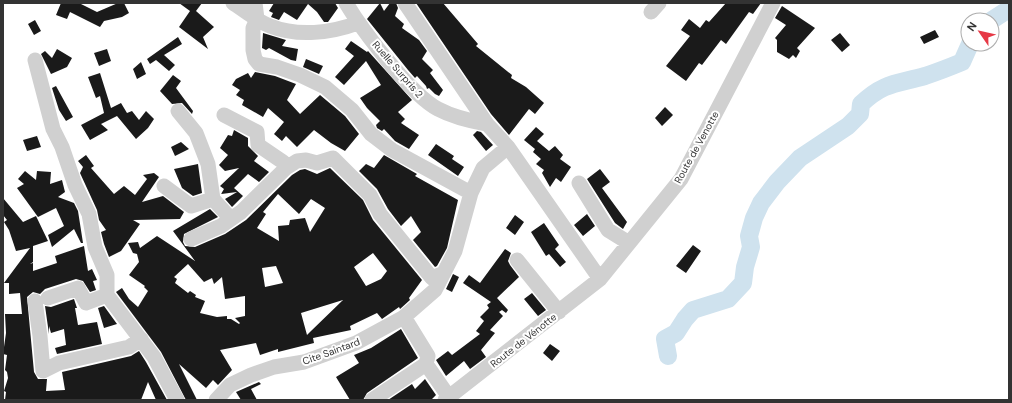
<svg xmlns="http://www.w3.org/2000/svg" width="1012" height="403" viewBox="0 0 1012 403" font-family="'DM Sans',sans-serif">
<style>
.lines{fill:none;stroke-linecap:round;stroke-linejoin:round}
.river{stroke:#cfe2ee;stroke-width:18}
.building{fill:#1a1a1a;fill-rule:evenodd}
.minor{stroke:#d0d0d0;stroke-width:15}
.labels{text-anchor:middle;stroke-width:4;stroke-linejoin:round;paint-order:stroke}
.street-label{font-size:10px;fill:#333;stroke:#fff}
</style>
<rect width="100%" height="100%" fill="#fff"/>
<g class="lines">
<path class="river" d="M 992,20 L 1009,9
M 668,356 L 665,339 L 676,333 L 685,319 L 693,310 L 728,299 L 743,283 L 745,267 L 751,247 L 749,236 L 754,218 L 761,203 L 777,182 L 800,158 L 848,126 L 860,114 L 861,104 C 884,82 897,84 925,76 C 937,72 950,67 962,62 L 970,44"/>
</g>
<path class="building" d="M 61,3 L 79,3 L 97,12 L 118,3 L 124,3 L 129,13 L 122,17 L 104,21 L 100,27 L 70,12 L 67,19 L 56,15 Z
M 179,3 L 202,3 L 196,11 L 214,27 L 203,37 L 208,49 L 179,27 L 190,11 Z
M 274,3 L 335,3 L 338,8 L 328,22 L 324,22 L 317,12 L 308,4 L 297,20 L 284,12 L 279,20 L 271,17 L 273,13 L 269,11 Z
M 380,3 L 384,11 L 390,3 L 396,3 L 398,8 L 395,16 L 404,24 L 402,28 L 419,40 L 427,51 L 422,59 L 433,70 L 430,73 L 443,90 L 439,96 L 435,94 L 429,88 L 427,89 L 426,86 L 417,76 L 415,78 L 408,70 L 367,19 Z
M 416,3 L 443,3 L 478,44 L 476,46 L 512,75 L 511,78 L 526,87 L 544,103 L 535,114 L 529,109 L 509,135 L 491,114 Z
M 726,3 L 761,3 L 753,14 L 749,12 L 726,44 L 721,40 L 702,65 L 699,63 L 686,81 L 666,66 L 690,36 L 681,30 L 689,19 L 700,28 L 706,20 L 709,22 Z
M 782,6 L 815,28 L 797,48 L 800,51 L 796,58 L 793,55 L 789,59 L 777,52 L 777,40 L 775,38 L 786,25 L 775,18 Z
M 35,20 L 41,31 L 34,35 L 28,24 Z
M 935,30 L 939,37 L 924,44 L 920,37 Z
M 263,33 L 286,40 L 282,46 L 298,49 L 296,61 L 291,60 L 269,48 L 266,50 L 262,48 Z
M 840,33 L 850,45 L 842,52 L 831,40 Z
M 178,37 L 182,44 L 164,55 L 175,65 L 169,71 L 156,60 L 150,64 L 147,59 Z
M 351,41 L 367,52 L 368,51 L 412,100 L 398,112 L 405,119 L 401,123 L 419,135 L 409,149 L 395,141 L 384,129 L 382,131 L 377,128 L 376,125 L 380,121 L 367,108 L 360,98 L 381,85 L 366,61 L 344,85 L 335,77 L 354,56 L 345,49 Z
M 57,49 L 72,58 L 67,67 L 51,74 L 41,54 L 45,51 L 52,58 Z
M 107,49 L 111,61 L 99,66 L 94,53 Z
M 306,59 L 323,66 L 319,74 L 303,67 Z
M 141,62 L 146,74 L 137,79 L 133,69 Z
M 255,72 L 275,76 L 296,84 L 287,100 L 300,114 L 320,95 L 345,116 L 359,134 L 345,151 L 331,143 L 314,130 L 297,147 L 286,136 L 282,141 L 274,134 L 284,122 L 268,108 L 263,117 L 242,105 L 244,100 L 236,95 L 240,90 L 232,85 L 236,79 L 248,73 L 251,78 Z
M 100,73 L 111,108 L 121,103 L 127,113 L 132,111 L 139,120 L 146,111 L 154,119 L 148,128 L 136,139 L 117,116 L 101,124 L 108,130 L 90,140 L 81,125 L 104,113 L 100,96 L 96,98 L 88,77 Z
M 173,75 L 181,81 L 176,88 L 193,111 L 192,114 L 182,103 L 172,104 L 160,91 Z
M 56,86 L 73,117 L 66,121 L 59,110 L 52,88 Z
M 665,107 L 673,115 L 662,126 L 655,118 Z
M 536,127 L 544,134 L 537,141 L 549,151 L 555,146 L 563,155 L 560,159 L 571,167 L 561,182 L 556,178 L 550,187 L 542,173 L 544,170 L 536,164 L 541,159 L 533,152 L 535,149 L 524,140 Z
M 234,130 L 248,138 L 248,146 L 258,156 L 254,161 L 269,172 L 259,182 L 248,174 L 234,188 L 243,196 L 232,207 L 225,199 L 237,192 L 221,194 L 224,189 L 220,186 L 239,168 L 225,171 L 219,165 L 228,155 L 220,148 L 228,135 L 232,136 Z
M 477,131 L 481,132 L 493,145 L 486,151 L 473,135 Z
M 37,136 L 41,147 L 27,151 L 23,140 Z
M 181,142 L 189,149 L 175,156 L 171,147 Z
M 436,144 L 454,156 L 452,159 L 464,167 L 458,176 L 428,155 Z
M 86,155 L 94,166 L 91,168 L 114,194 L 124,186 L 135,195 L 147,179 L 143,175 L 154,173 L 159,177 L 142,202 L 163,196 L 184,212 L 180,219 L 133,220 L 140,224 L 121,251 L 109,257 L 104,244 L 101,232 L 106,230 L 99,220 L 97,210 L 80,173 L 83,167 L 78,161 Z
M 384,155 L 417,174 L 415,176 L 458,200 L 447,248 L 437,266 L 435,267 L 413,240 L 421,232 L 411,216 L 401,226 L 388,209 L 377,189 L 359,171 L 366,164 L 374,168 Z
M 198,164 L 202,193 L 193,196 L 182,188 L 174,169 Z
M 330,168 L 363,200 L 373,220 L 422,280 L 409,298 L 410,300 L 400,309 L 399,307 L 382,319 L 377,313 L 350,326 L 351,330 L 313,338 L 314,343 L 278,352 L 278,349 L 260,355 L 256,343 L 220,350 L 232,370 L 218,385 L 213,380 L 206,388 L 179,364 L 197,400 L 186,400 L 161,352 L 116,292 L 122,288 L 129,299 L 138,307 L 148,291 L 144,287 L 145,286 L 129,275 L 139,262 L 137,254 L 133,253 L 128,243 L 138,242 L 140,248 L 157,236 L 195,261 L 173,231 L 210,209 L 218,217 L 184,234 L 183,242 L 185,246 L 195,247 L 225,234 L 246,220 L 292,175 L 300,170 L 305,169 L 317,174 ZM 278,194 L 299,214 L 311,199 L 325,208 L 310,232 L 305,218 L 290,220 L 289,225 L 278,226 L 279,241 L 257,228 L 266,214 L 263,212 ZM 373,253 L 387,271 L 381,279 L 366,286 L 354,267 ZM 188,264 L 204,282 L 212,278 L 214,284 L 222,277 L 225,299 L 245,296 L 245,316 L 235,318 L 240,323 L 239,324 L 231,319 L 227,319 L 227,316 L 217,317 L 200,313 L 205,301 L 195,297 L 196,295 L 190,291 L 188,293 L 175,283 L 177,279 L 174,277 ZM 276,266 L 283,283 L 265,287 L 262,268 ZM 343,300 L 311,331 L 307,335 L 301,313 Z
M 600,169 L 610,182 L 602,188 L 627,222 L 623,229 L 615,223 L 587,179 Z
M 25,171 L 36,180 L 37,171 L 51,172 L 50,184 L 62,180 L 65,192 L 58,197 L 74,203 L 78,211 L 83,243 L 81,243 L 74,229 L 52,247 L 48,235 L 64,226 L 56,208 L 38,217 L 17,188 L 24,184 L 18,179 Z
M 3,198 L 23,222 L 36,216 L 48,241 L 33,246 L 33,262 L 30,264 L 33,263 L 33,271 L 57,263 L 55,256 L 84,246 L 88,271 L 92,269 L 97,280 L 93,281 L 96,290 L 90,292 L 83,281 L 76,279 L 45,289 L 40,294 L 33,292 L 27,297 L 34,372 L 38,379 L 47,379 L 46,391 L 65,390 L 62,372 L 131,356 L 139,351 L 146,362 L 167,400 L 156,400 L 148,382 L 141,400 L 5,400 L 6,392 L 4,391 L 8,378 L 7,372 L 5,370 L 7,355 L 3,354 L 6,333 L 5,314 L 22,314 L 20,293 L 9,294 L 9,283 L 4,283 L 30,248 L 16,251 L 9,230 L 4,222 L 7,220 L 3,215 Z
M 587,214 L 595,226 L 583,236 L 574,225 Z
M 515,215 L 524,222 L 515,235 L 506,228 Z
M 544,223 L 559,245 L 555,249 L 566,262 L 560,267 L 549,254 L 546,256 L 531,232 Z
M 693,245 L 701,251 L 686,273 L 676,266 Z
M 505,249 L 511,253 L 508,261 L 510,265 L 519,277 L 497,298 L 508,310 L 506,313 L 502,310 L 499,312 L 503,316 L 490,330 L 495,333 L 481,350 L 486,357 L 470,369 L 464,361 L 446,376 L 436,360 L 448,351 L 452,355 L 480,334 L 476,331 L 484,321 L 480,317 L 489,308 L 487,305 L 491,302 L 463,283 L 469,275 L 480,283 Z
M 453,274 L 459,277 L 452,292 L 446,289 Z
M 532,293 L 546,310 L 538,316 L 524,299 Z
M 74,299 L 77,308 L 75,308 L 78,325 L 97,322 L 102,344 L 57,354 L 55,348 L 66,345 L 64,329 L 51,333 L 49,326 L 49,334 L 45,306 L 51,307 Z
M 104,306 L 117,324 L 104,328 L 98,308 Z
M 401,329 L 418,358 L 367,393 L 363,400 L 350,400 L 336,377 L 359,363 L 354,355 L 371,348 Z
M 550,344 L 560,351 L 552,361 L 543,353 Z
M 425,379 L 436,395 L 431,400 L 388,400 L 412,384 L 415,389 Z
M 259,382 L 261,384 L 251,389 L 257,400 L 241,400 L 236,392 Z"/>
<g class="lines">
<path class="minor" d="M 233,3 C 245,11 257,21 270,26 C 298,37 331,33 358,23
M 255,3 L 257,19 L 253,28 L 253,50 L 255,59 L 259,64 L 277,67 L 300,75 L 325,87 L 352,110 L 371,134 L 392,150 L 471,193
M 346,3 C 362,30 411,95 438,109 C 453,117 470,121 487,124
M 405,3 L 487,124 L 508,147 L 600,279
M 651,12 L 659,3
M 35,60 L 53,129 L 62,147 L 75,185 L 89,214 L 95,247 L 107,275 L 107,295 L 154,357 L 177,400
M 178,111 L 196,133 L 208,164 L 213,199 L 231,219
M 224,115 L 257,132 L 258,145 L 283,162 L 286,168
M 579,183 L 608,230 L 629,243
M 164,186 L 191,206 L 213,199
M 191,239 L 221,226 L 241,212 L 286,168 L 297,161 L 306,160 L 317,163 L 333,158 L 370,195 L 380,214 L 432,278 L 444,273
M 517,260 L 559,312
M 48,298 L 78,288 L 86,303 L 107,295
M 35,301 L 40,336 L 43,371 L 59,363 L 129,347 L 141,339
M 404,317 L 435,290 L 455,251 L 471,193 L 483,168 L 508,147
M 216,400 L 230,385 L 251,375 L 274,367 L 304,362 L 356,343 L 404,317 L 428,356 L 426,364 L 449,397
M 372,400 L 426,364
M 445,400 L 600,279 L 681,179 L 773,3"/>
</g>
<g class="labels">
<g class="street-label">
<text transform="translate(398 69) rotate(49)" y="4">Ruelle Surpris 2</text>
<text transform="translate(696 147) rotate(-61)" y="4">Route de Venotte</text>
<text transform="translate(523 340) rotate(-38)" y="4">Route de Vénotte</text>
<text transform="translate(331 351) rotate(-20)" y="4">Cite Saintard</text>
</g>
</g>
<rect width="1012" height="403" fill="none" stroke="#333333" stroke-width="8"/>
<g transform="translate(980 32) rotate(304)"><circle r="19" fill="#ffffff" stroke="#adadad"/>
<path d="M0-3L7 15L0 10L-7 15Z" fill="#e63946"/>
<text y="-6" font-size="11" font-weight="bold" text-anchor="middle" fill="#333333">N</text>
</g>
</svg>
